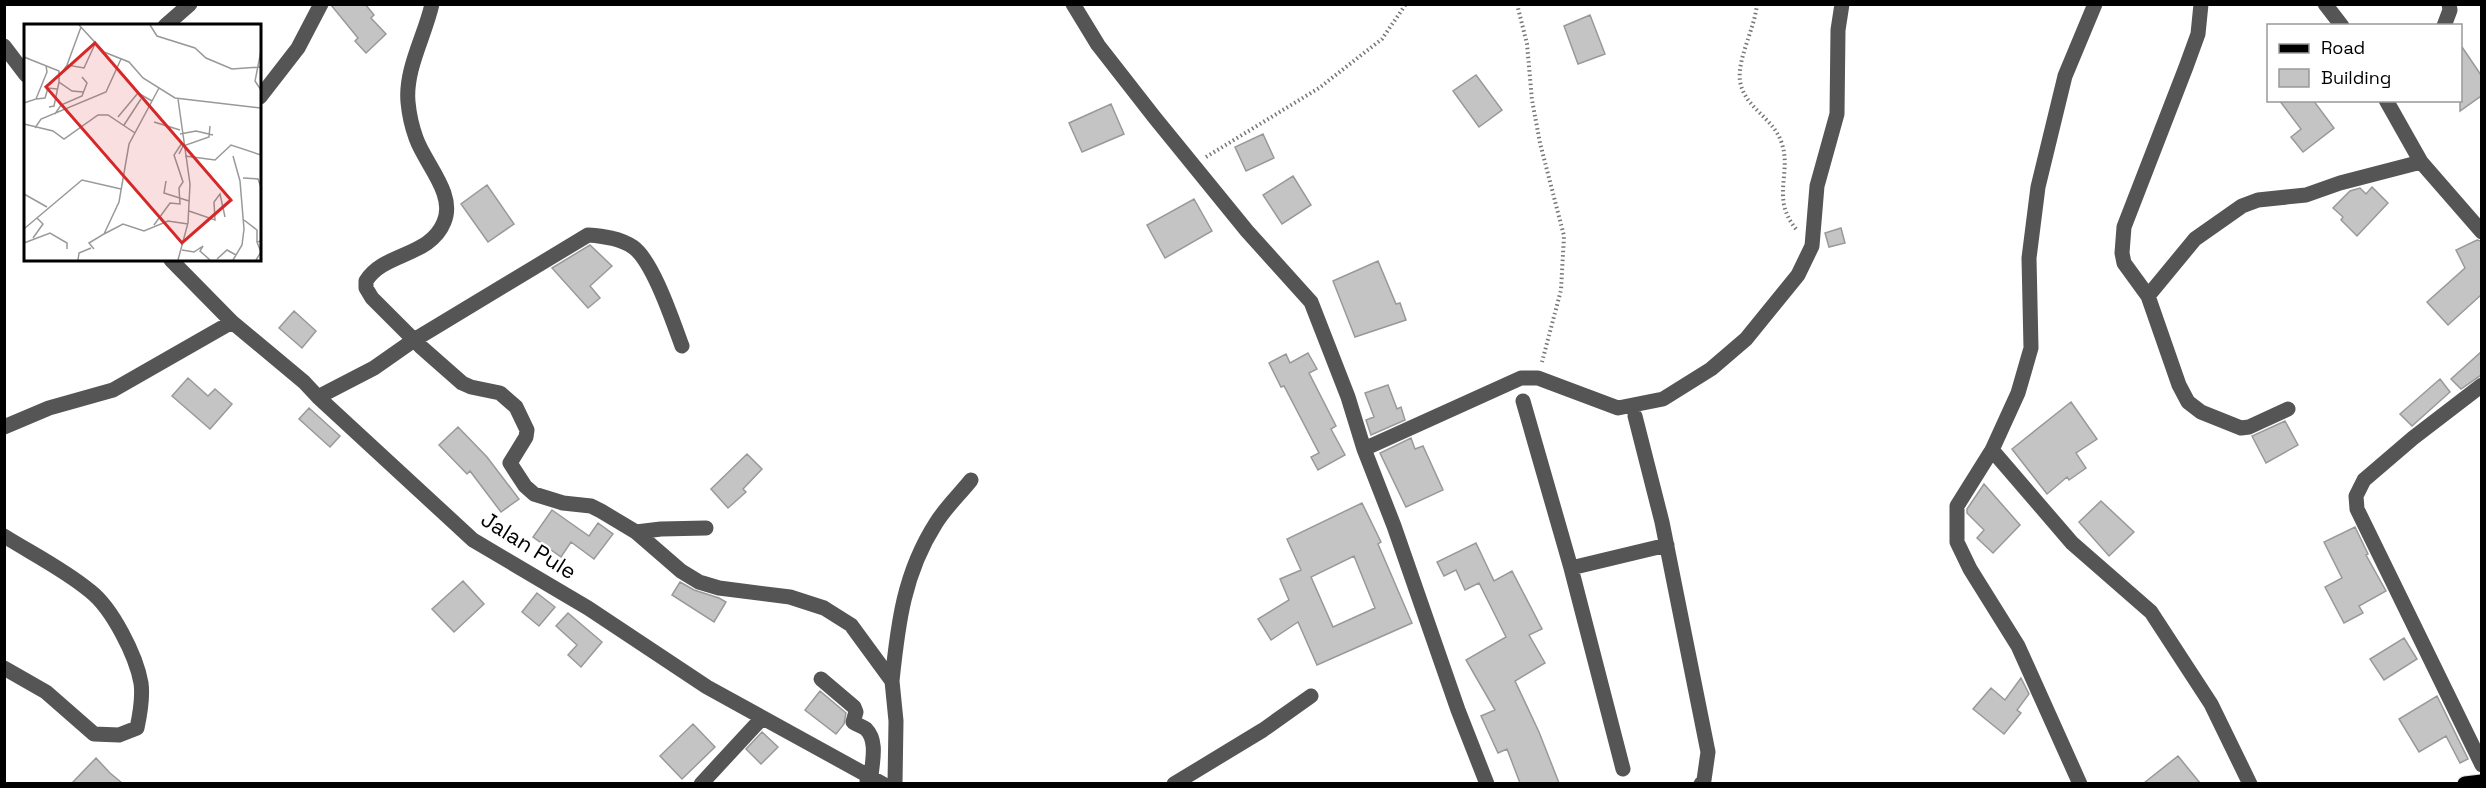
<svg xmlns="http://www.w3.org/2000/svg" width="2486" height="788" viewBox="0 0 2486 788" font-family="'Space Grotesk',sans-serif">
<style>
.building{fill:#c4c4c4;stroke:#999;stroke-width:1.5;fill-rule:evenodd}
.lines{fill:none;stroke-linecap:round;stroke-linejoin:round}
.major-casing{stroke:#dbdbdb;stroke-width:17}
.path{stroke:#777;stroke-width:4;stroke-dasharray:1.5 3;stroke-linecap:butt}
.minor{stroke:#555;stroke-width:15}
.major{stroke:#000;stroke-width:15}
.labels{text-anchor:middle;stroke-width:4.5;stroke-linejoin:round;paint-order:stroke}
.street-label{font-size:22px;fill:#000;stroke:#fff}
.inset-road{fill:none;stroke:#999;stroke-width:1.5}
.view{fill:#d62828;fill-opacity:0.15;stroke:#d62828;stroke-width:3}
.inset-edge{fill:none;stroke:#000;stroke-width:3}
</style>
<rect width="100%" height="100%" fill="#fff"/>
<path class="building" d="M 365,4 L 374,15 L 371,18 L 386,34 L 366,53 L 355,41 L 358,38 L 331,5 Z
M 1590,15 L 1605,54 L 1578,64 L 1564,26 Z
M 2460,44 L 2481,75 L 2481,96 L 2460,111 Z
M 1476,75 L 1502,110 L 1479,127 L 1453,91 Z
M 2279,100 L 2313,100 L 2334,128 L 2303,152 L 2291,137 L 2301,129 Z
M 1111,104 L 1124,134 L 1082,152 L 1069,123 Z
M 1263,134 L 1274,158 L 1246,171 L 1235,147 Z
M 1293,176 L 1311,205 L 1282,224 L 1263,195 Z
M 487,185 L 514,224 L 488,242 L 461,204 Z
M 2372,187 L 2388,203 L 2357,236 L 2341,220 L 2343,217 L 2333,208 L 2350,191 L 2360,188 L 2366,194 Z
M 1194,199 L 1212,231 L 1165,258 L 1147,225 Z
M 1841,228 L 1845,243 L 1829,247 L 1825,233 Z
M 2477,240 L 2481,241 L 2481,295 L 2448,325 L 2427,302 L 2465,268 L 2456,250 Z
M 590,245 L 612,266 L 590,286 L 600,298 L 588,308 L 552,268 Z
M 1378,261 L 1396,304 L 1400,303 L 1406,320 L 1355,337 L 1333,281 Z
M 294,311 L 316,331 L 302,348 L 279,328 Z
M 2481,352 L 2481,375 L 2461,389 L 2451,379 Z
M 1308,353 L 1317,369 L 1309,373 L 1336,426 L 1331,429 L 1345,455 L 1318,470 L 1311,457 L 1319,453 L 1284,386 L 1281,387 L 1269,363 L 1286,354 L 1290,363 Z
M 188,378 L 208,396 L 215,389 L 232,404 L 210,429 L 172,396 Z
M 2440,379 L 2450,392 L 2412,426 L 2400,414 Z
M 1388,385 L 1397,409 L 1401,407 L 1405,420 L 1371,435 L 1366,420 L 1374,417 L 1365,393 Z
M 2071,402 L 2097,439 L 2076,453 L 2086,468 L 2069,480 L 2067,477 L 2047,494 L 2012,449 Z
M 309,408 L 340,436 L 330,447 L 299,419 Z
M 2285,421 L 2298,445 L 2266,463 L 2252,436 Z
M 458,427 L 487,457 L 519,499 L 501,512 L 470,471 L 467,474 L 439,445 Z
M 1411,438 L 1415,449 L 1423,446 L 1443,490 L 1406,507 L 1380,453 Z
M 747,454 L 762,469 L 743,489 L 746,492 L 728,508 L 711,489 Z
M 1984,484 L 2020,525 L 1993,553 L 1977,538 L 1984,530 L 1967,513 L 1967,509 Z
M 2101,501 L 2134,532 L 2109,556 L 2079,522 Z
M 1362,503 L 1381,542 L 1378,544 L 1412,623 L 1317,665 L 1298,622 L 1271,640 L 1258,619 L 1289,600 L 1280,579 L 1301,570 L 1287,539 ZM 1354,556 L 1375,608 L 1333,627 L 1311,577 Z
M 552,510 L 589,536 L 598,523 L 613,534 L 594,559 L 571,542 L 561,557 L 533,537 Z
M 2355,527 L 2368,554 L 2366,555 L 2386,591 L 2359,606 L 2363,613 L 2344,623 L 2325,587 L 2342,578 L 2324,542 Z
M 1476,543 L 1494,581 L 1512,571 L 1542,629 L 1529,635 L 1545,663 L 1515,681 L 1539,732 L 1559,783 L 1520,783 L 1507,749 L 1498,753 L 1481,716 L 1495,710 L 1466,660 L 1506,637 L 1479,583 L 1465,590 L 1456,570 L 1444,576 L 1437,562 Z
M 463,581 L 484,604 L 454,632 L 432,609 Z
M 680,582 L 694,590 L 719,598 L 726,602 L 714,622 L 672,595 Z
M 537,593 L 555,607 L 539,626 L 522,612 Z
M 568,613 L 602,642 L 581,667 L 568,655 L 577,645 L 556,626 Z
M 2404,638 L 2417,659 L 2384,680 L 2370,659 Z
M 2021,678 L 2029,694 L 2017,710 L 2021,713 L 2004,734 L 1973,709 L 1991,688 L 2005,700 Z
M 820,691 L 846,713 L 844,724 L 836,734 L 805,710 Z
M 2437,696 L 2468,759 L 2460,763 L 2446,736 L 2419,752 L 2399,719 Z
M 693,724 L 715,747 L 682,779 L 660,756 Z
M 762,732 L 778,747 L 761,764 L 746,749 Z
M 2178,756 L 2200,783 L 2144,783 Z
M 96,758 L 110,773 L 122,783 L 72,783 Z"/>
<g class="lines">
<g class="major-casing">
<path id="major" d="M 2465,784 L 2482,782"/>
</g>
<path class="path" d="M 1517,4 L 1527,44 L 1532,100 L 1540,143 L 1564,236 L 1561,290 L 1542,362
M 1757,4 C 1755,28 1737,59 1740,81 C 1744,107 1772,117 1781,141 C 1793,173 1770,197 1796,229
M 1206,157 L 1319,88 L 1382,39 L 1406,4"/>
<path class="minor" d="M 432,4 C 425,36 405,69 408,102 C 409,113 412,127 416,138 C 425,164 456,194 444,222 C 430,257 384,252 366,281 L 366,288 L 372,298 L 420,346 L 462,383 L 471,387 L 500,393 L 516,407 L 527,430 L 526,437 L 510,463 L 525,486 L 534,494 L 563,503 L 591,506 L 601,511 L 636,532 L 681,571 L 699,582 L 719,588 L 790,597 L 824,608 L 851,625 L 892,681 L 896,721 L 895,784
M 1073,4 L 1098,45 L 1155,118 L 1247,231 L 1311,302 L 1348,397 L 1364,449 L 1394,526 L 1458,710 L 1487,784
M 2201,4 L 2198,34 L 2186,67 L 2124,227 L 2122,253 L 2124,263 L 2148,296 L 2179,385 L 2188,402 L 2201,412 L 2241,428 L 2249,427 L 2288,409
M 2325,4 L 2342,26
M 165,26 L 190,4
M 2444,26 L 2450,10 L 2449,4
M 4,46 L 26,75
M 260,97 L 298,48 L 321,4
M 2386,100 L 2421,162
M 171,260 L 232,322 L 304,382 L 318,397 L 473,540 L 588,608 L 707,687 L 883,784
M 2148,296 L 2195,239 L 2242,206 L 2258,200 L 2306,195 L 2340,183 L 2421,162 L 2482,232
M 2482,385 L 2413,438 L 2364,480 L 2356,496 L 2357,509 L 2482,765
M 318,397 L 374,368 L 414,340 L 588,235 C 603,236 620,238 633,247 C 653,261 673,322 682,346
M 1523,401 L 1571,568 L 1623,769
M 1635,416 L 1662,522 L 1708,752 L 1704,780 L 1701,784
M 4,427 L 49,408 L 113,390 L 232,322
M 1364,449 L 1521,378 L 1538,378 L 1618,408 L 1663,399 L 1711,369 L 1746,339 L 1798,275 L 1812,246 L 1817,186 L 1837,114 L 1838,30 L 1842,4
M 1992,450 L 2072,543 L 2151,612 L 2211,704 L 2250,784
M 636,532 L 661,529 L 706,528
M 4,536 C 33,554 65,570 90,591 C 112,608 136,655 141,683 C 143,697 140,714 137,728 L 119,735 L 94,734 L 46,692 L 4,668
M 1571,568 L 1667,545
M 821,679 L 854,707 L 856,712 L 853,722 C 857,725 862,726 866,729 C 878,741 872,762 871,777 L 867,781
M 892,681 C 898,623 904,573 936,523 C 946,507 960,494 971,480
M 701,784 L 762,718
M 1174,784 L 1263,730 L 1311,696
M 2080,784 L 2018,646 L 1970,569 L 1957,542 L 1957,506 L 1992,450 L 2018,393 L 2031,348 L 2029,258 L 2038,187 L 2065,76 L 2095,4"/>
<use href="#major" class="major"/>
</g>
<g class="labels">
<g class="street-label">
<text transform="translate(529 545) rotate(32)" y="8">Jalan Pule</text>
</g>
</g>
<g transform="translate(24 24)">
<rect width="237" height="237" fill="#fff"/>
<path class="inset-road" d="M 55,1 L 80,28 L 105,38 L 119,54 L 151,74 L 237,84M 126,1 L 133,12 L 171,24 L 182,34 L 208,45 L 237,43M 237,27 L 231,57 L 237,66M 0,33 L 35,47 L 35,58 L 48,67 L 59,68M 43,41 L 57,3M 37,50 L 43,41 L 60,44 L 71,20M 12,75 L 21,74 L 24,64 L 33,65M 0,79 L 12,75 L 23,48 L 22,42M 25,83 L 30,82 L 35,58M 31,90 L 37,81 L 58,72 L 63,59 L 58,53M 94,93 L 114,69 L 128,77M 130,98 L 156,106M 0,100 L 29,107 L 40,115 L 74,91 L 84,91 L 111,109M 100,101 L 117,75M 11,104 L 17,95 L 82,68 L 97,35M 156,110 L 172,107 L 189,111M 155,130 L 159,122 L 185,113 L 186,102M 161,132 L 191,136 L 207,121 L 237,131M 209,132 L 216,157 L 220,205 L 218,221 L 209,236M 219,154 L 234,155 L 237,163M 142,157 L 140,169 L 165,177M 0,170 L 23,183M 165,187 L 191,196 L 190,178 L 196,170 L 201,193M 220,196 L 233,206 L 233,218M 130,201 L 146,179 L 156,180 L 155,164 L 159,158 L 150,131 L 158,119M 1,204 L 58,156 L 97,165M 80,210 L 99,200 L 120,207 L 144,197 L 164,200M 9,214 L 19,200 L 13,194M 0,219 L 26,209 L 43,219 L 43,225M 70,225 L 65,219 L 80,210 L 95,178 L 105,120 L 135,64M 158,226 L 170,228 L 179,222 L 176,227 L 186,236M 193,235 L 203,226 L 212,231M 54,236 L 55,229 L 67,224M 154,236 L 164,199 L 166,160 L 154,75M 232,236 L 237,228 L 233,218 L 237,217"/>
<path class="view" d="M 71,19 L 207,176 L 158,219 L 22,63 Z"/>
<rect width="237" height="237" class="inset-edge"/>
</g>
<rect width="2486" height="788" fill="none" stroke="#000000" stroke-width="12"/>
<rect x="2267" y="24" width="195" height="78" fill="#ffffff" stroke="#999999" stroke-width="1.5"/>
<rect x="2279" y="44" width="30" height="9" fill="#000000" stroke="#999999" stroke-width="1.5"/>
<text x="2321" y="54" font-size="18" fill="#000000">Road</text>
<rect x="2279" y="69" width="30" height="18" fill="#c4c4c4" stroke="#999999" stroke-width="1.5"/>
<text x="2321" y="84" font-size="18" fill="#000000">Building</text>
</svg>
